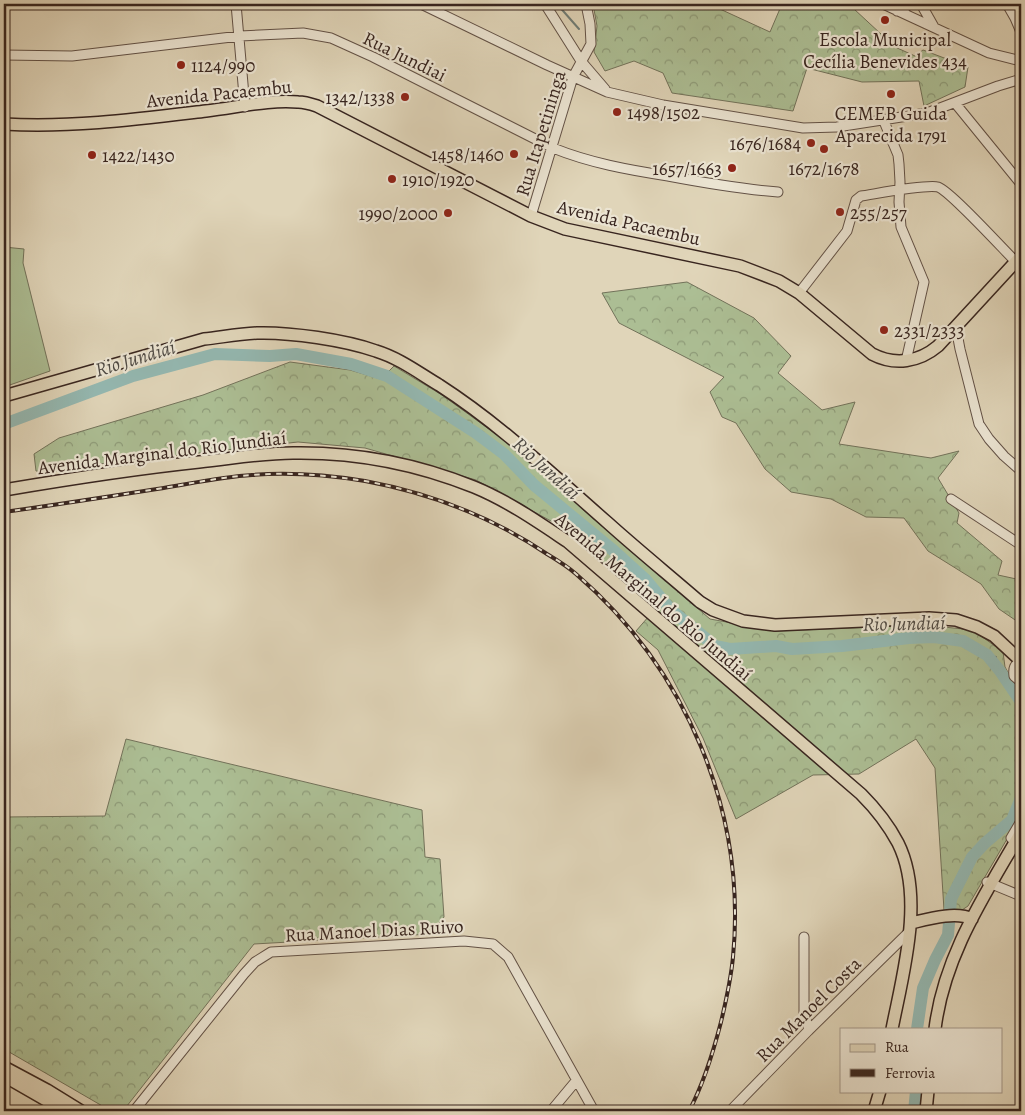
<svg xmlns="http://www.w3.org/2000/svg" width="1025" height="1115" viewBox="0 0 1025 1115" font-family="Alegreya,serif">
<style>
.forest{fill:url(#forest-crowns);stroke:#72725a}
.pitch{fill:#acbe94;stroke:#72725a}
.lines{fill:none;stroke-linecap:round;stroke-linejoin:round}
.stream{stroke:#6f7d77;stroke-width:2}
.river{stroke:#94b8b1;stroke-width:12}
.minor-casing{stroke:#625146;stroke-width:11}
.major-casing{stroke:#38251f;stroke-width:14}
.minor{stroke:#ebe4d2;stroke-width:9}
.major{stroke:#e0d5b9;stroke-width:11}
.rail-casing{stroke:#38251f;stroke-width:4}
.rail{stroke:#ebe4d2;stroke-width:2;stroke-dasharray:5.5;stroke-linecap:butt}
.poi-dot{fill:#8f2418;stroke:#ebe4d2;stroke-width:2}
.labels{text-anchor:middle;stroke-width:4.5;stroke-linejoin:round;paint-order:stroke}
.poi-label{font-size:19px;fill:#38251f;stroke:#ebe4d2;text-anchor:start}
.street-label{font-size:19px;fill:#38251f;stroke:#ebe4d2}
.water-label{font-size:20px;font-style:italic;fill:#4f4a44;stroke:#ebe4d2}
</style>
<defs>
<pattern id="forest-crowns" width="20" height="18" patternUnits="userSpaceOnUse" patternTransform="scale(1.25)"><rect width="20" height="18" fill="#acbe94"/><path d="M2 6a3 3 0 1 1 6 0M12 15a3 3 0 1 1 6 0" fill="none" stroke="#8d9a78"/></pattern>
</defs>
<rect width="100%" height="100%" fill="#e0d5b9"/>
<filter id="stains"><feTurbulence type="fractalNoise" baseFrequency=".004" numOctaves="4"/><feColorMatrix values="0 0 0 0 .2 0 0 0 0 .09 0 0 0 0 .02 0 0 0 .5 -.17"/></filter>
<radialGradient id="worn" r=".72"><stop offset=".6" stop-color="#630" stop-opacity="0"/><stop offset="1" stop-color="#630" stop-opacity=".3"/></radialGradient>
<path class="forest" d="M 593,4 L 709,4 L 770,32 L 782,4 L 845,4 L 854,9 L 895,47 L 915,56 L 923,50 L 968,67 L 965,87 L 924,106 L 919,81 L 862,82 L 807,68 L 793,111 L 672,93 L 663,73 L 634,61 L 605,71 L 594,52 L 597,26 Z
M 687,282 L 754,318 L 791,356 L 778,373 L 822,410 L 855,402 L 839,444 L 931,458 L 959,451 L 938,478 L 959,513 L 957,523 L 1002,561 L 998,575 L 1021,580 L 1021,624 L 999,609 L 981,584 L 928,551 L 904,518 L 866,517 L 831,499 L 791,492 L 765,469 L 736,423 L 722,417 L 710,392 L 724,377 L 619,323 L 602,293 Z
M 290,362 L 350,370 L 381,379 L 394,366 L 442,395 L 522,453 L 588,514 L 710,619 L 775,631 L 924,625 L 973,630 L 1003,652 L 1005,667 L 1021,695 L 1021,815 L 968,906 L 962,910 L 944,910 L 935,768 L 916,739 L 859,774 L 813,775 L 736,819 L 703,738 L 658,650 L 636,631 L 656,608 L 560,526 L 476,480 L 365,448 L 298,442 L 90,465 L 51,472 L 36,471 L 34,454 L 59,438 L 203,395 Z
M 126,739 L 422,810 L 425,857 L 440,859 L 444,917 L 431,934 L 254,944 L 123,1111 L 111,1111 L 4,1049 L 4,817 L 105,816 Z"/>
<path class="pitch" d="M 4,247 L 24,249 L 23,263 L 50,371 L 4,387 Z"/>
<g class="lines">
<path class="stream" d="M 557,4 L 579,29
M 987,655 L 996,657"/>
<path class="river" d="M 4,424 L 133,376 L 215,354 L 270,356 L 296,354 L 351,364 L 387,376 L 476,433 L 504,454 L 534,485 L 614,551 L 646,580 L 671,610 L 715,646 L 730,649 L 776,646 L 792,649 L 842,646 L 909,638 L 934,637 L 963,641 L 987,655 L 1000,671 L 1021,702
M 917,1029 L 923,988 L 935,960 L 948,935 L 951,899 L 972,857 L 985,843 L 1012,820 L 1021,798
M 914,1111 L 916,1091"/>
<g class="minor-casing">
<path id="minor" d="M 236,4 L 245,107
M 421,4 L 547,65 L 607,92 L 663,105 L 803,128 L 837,127 L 927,113 L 998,86 L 1021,79
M 545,4 L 581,61 L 605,89
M 883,4 L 989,53 L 1021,61
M 921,4 L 934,27
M 1007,4 L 1015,18 L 1021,32
M 897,11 L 906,7 L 910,4
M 4,55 L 72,56 L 240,36 L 303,33 L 331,38 L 373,57 L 553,148 C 590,163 629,170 668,176 C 705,183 741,189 778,192
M 955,103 L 1021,184
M 883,119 L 898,155 L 899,164 L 900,182 L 899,202 L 901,227 L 924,282 L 906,361
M 531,216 L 573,77 L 591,44 L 590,24 L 586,4
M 799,293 L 847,231 L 856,200 L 861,196 C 875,194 926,184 938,187 C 950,191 1003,249 1016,262
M 956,328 L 960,349 L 979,424 L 989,439 L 1004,456 L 1021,471
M 951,499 L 1021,545
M 1021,661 C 1014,665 1013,668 1014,676 L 1021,682
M 1011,838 L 1021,821
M 987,882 L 1021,896
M 804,937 L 804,1013 L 809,1030
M 134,1111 L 244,974 L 255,962 L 271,952 L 464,941 L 493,944 L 508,957 L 594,1111
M 551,1111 L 576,1081
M 730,1111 L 809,1030 L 910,931"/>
</g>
<g class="major-casing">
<path id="major" d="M 4,124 C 71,128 139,119 206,111 C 235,108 270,99 298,102 C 304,102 311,104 317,106 L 531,216 L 565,229 L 740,266 L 779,281 L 799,293 L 872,354 C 895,366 919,362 938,346 L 1021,256
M 4,396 L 204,339 C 222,337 239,334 257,333 C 290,332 345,340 376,351 C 399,358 419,373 439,385 C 501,425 553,475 608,523 C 638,550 670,576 700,602 L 713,610 L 743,621 L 775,625 L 929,618 L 956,620 L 977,627 L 994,636 L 1021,661
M 4,490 C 69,479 133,469 199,462 C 230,459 261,453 293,453 C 354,452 417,464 474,487 C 508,501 538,522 568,542 L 861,794 C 875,808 888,824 898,843 C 925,897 903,973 892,1029
M 911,923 C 928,919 956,911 972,919
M 935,1029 C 944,955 985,895 1021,832
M 4,1067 L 47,1090 L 81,1111
M 4,1076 L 65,1111
M 874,1111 L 880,1091
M 926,1111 L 928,1091"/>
</g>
<use href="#minor" class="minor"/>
<use href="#major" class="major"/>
<g class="rail-casing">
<path id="rail" d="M 4,512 C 55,505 106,497 157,489 C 189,484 220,477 252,475 C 290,472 328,475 365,481 C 430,493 492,517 547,554 C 557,560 567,566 576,574 C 686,669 747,812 733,957 C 731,978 726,1001 721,1022 C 713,1053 704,1083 689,1111"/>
</g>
<use href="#rail" class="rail"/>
</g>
<g class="poi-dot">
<circle cx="885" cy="20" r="5"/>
<circle cx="181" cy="65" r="5"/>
<circle cx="891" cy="94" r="5"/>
<circle cx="405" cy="97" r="5"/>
<circle cx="617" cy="112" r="5"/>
<circle cx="811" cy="143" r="5"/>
<circle cx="824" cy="149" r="5"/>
<circle cx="514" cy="154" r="5"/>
<circle cx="92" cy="155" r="5"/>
<circle cx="732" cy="168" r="5"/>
<circle cx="392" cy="179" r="5"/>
<circle cx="840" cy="212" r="5"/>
<circle cx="448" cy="213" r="5"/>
<circle cx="884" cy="330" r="5"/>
</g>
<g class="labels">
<g class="poi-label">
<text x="885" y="46" text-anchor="middle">Escola Municipal<tspan x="885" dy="22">Cecília Benevides 434</tspan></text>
<text x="191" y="72">1124/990</text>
<text x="395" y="104" text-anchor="end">1342/1338</text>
<text x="627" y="119">1498/1502</text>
<text x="891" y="120" text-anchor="middle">CEMEB Guida<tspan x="891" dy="22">Aparecida 1791</tspan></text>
<text x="801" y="150" text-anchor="end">1676/1684</text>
<text x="504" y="161" text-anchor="end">1458/1460</text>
<text x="102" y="162">1422/1430</text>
<text x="722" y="175" text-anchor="end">1657/1663</text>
<text x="824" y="175" text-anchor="middle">1672/1678</text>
<text x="402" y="186">1910/1920</text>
<text x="850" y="219">255/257</text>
<text x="438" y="220" text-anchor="end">1990/2000</text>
<text x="894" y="337">2331/2333</text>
</g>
<g class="street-label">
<text transform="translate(405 56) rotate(26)" y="7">Rua Jundiai</text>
<text transform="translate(219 93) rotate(-6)" y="7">Avenida Pacaembu</text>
<text transform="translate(540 133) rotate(-73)" y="7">Rua Itapetininga</text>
<text transform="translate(629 222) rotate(13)" y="7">Avenida Pacaembu</text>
<text transform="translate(162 452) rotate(-7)" y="7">Avenida Marginal do Rio Jundiaí</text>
<text transform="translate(654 596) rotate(40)" y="7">Avenida Marginal do Rio Jundiaí</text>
<text transform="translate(374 930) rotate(-3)" y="7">Rua Manoel Dias Ruivo</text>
<text transform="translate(808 1009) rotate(-45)" y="7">Rua Manoel Costa</text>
</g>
<g class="water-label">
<text transform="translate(135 358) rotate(-17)" y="7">Rio Jundiaí</text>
<text transform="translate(547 468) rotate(42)" y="7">Rio Jundiaí</text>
<text transform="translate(904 623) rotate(-1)" y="7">Rio Jundiaí</text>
</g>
</g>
<rect width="1025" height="1115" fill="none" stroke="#e0d5b9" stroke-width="20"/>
<rect x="5" y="5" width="1015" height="1105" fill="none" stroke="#38251f" stroke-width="2.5"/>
<rect x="10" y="10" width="1005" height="1095" fill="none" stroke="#38251f"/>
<rect x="840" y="1028" width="162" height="65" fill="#ebe4d2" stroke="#a3988a"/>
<rect x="850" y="1044" width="25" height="8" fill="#e0d5b9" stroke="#a3988a"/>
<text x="885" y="1052" font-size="15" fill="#38251f">Rua</text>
<rect x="850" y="1069" width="25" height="8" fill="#38251f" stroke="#a3988a"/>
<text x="885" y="1078" font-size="15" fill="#38251f">Ferrovia</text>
<rect width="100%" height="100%" filter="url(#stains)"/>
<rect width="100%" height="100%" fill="url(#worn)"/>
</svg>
